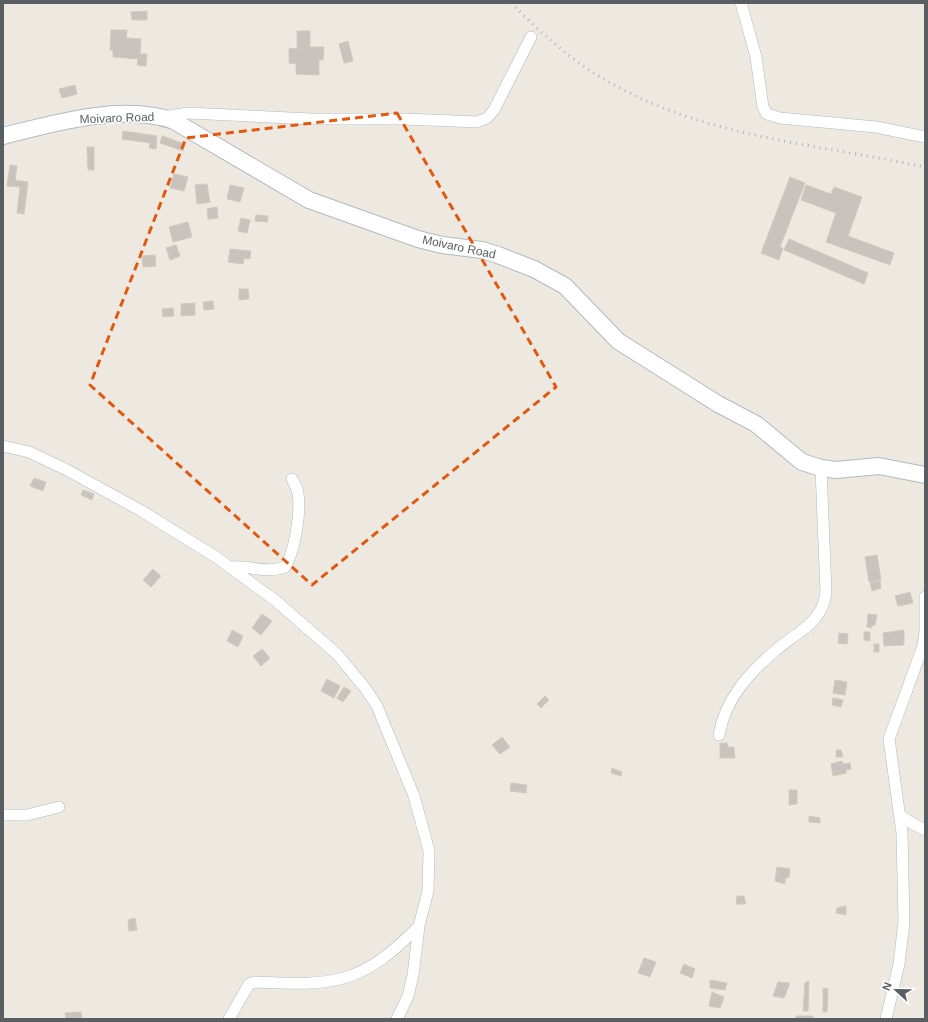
<svg xmlns="http://www.w3.org/2000/svg" width="928" height="1022" viewBox="0 0 928 1022" font-family="Arial,sans-serif">
<style>
.building{fill:#c8c3bd;stroke:#d2cabe}
.lines{fill:none;stroke-linecap:round;stroke-linejoin:round}
.street-casing{stroke:#b3b8bc;stroke-width:12}
.secondary-casing{stroke:#b4b9be;stroke-width:18}
.street{stroke:#fff;stroke-width:11}
.secondary{stroke:#fff;stroke-width:16}
.rail{stroke:#b2b3b3;stroke-width:3;stroke-dasharray:1 5;stroke-linecap:butt}
.marked{fill:none;stroke:#e15910;stroke-width:3;stroke-dasharray:8 5;stroke-linejoin:round}
.labels{text-anchor:middle;stroke-width:3;stroke-linejoin:round;paint-order:stroke}
.street-label{font-size:12px;fill:#595e62;stroke:#fff}
</style>
<rect width="100%" height="100%" fill="#ede9e0"/>
<path class="building" d="M 147,11 L 147,20 L 132,20 L 131,12 Z
M 111,30 L 127,30 L 126,38 L 141,39 L 140,54 L 147,54 L 146,66 L 137,65 L 138,59 L 113,57 L 113,50 L 110,50 Z
M 297,31 L 310,31 L 310,47 L 324,47 L 323,60 L 319,60 L 319,75 L 296,74 L 296,64 L 289,63 L 289,48 L 297,49 Z
M 348,41 L 353,61 L 344,63 L 339,44 Z
M 75,85 L 77,94 L 62,98 L 59,89 Z
M 123,131 L 157,136 L 156,149 L 149,148 L 150,143 L 122,139 Z
M 162,136 L 185,144 L 183,151 L 160,143 Z
M 87,147 L 94,147 L 94,170 L 88,170 Z
M 10,165 L 17,166 L 15,180 L 28,182 L 24,214 L 17,213 L 20,187 L 7,186 Z
M 174,174 L 188,177 L 184,191 L 170,188 Z
M 790,177 L 805,183 L 780,247 L 783,248 L 779,260 L 761,253 Z
M 207,184 L 210,202 L 197,204 L 195,185 Z
M 230,185 L 244,188 L 240,202 L 227,199 Z
M 806,185 L 831,194 L 834,187 L 862,197 L 848,236 L 894,253 L 890,265 L 826,242 L 836,213 L 801,200 Z
M 217,207 L 218,218 L 208,219 L 207,209 Z
M 256,215 L 268,216 L 267,222 L 255,221 Z
M 241,218 L 250,220 L 247,233 L 238,231 Z
M 188,222 L 192,237 L 173,242 L 169,227 Z
M 789,239 L 868,273 L 864,284 L 784,250 Z
M 176,245 L 180,256 L 170,260 L 166,248 Z
M 230,249 L 251,251 L 250,259 L 244,258 L 243,264 L 228,262 Z
M 155,255 L 156,266 L 143,267 L 142,256 Z
M 239,289 L 248,289 L 249,299 L 239,300 Z
M 213,301 L 214,309 L 204,310 L 203,302 Z
M 195,303 L 195,315 L 181,316 L 181,304 Z
M 173,308 L 174,316 L 163,317 L 162,309 Z
M 34,478 L 46,482 L 43,491 L 30,486 Z
M 83,490 L 94,494 L 92,500 L 81,495 Z
M 877,555 L 881,580 L 869,582 L 865,557 Z
M 153,569 L 161,576 L 151,587 L 143,580 Z
M 880,581 L 881,588 L 872,591 L 870,583 Z
M 910,592 L 913,603 L 898,606 L 895,596 Z
M 262,614 L 272,621 L 261,635 L 252,628 Z
M 868,614 L 877,615 L 875,625 L 872,625 L 872,628 L 867,627 Z
M 232,630 L 243,636 L 238,647 L 227,641 Z
M 904,630 L 904,645 L 884,646 L 883,633 Z
M 864,632 L 870,632 L 870,641 L 864,640 Z
M 839,633 L 848,634 L 847,644 L 838,643 Z
M 874,644 L 879,644 L 879,652 L 874,652 Z
M 262,649 L 270,658 L 261,666 L 253,656 Z
M 327,679 L 340,686 L 334,698 L 321,691 Z
M 835,680 L 847,682 L 845,695 L 833,693 Z
M 344,687 L 351,691 L 343,702 L 337,698 Z
M 545,696 L 549,700 L 541,708 L 537,704 Z
M 833,698 L 843,700 L 841,707 L 832,705 Z
M 502,737 L 510,747 L 500,754 L 492,745 Z
M 720,743 L 727,743 L 728,747 L 734,747 L 735,758 L 720,758 Z
M 836,750 L 841,750 L 843,757 L 836,757 Z
M 842,761 L 843,764 L 850,763 L 851,769 L 846,770 L 846,773 L 833,776 L 831,764 Z
M 612,768 L 622,772 L 621,776 L 611,773 Z
M 511,783 L 527,785 L 526,793 L 510,791 Z
M 789,790 L 797,790 L 797,804 L 789,805 Z
M 809,816 L 820,818 L 820,823 L 809,822 Z
M 777,867 L 790,869 L 789,877 L 785,879 L 785,884 L 775,881 Z
M 737,896 L 744,896 L 746,904 L 736,904 Z
M 846,906 L 846,915 L 836,913 L 837,908 Z
M 135,918 L 137,930 L 129,931 L 128,920 Z
M 644,958 L 656,962 L 650,977 L 638,973 Z
M 684,964 L 695,969 L 692,978 L 680,973 Z
M 710,980 L 727,983 L 725,990 L 710,988 Z
M 809,981 L 808,1011 L 803,1011 L 805,983 Z
M 778,982 L 790,983 L 784,998 L 773,996 Z
M 823,988 L 828,989 L 827,1012 L 823,1012 Z
M 712,992 L 724,997 L 720,1008 L 709,1006 Z
M 81,1012 L 82,1019 L 66,1019 L 65,1013 Z
M 796,1016 L 813,1016 L 813,1019 L 796,1019 Z"/>
<g class="lines">
<g class="street-casing">
<path id="street" d="M 741,3 L 756,57 L 763,107 L 767,114 L 780,118 L 876,127 L 925,137
M 163,117 L 188,113 L 311,119 L 405,119 L 477,122 L 487,118 L 494,110 L 531,37
M 3,446 L 29,452 L 65,469 L 140,510 L 216,557 L 276,601 L 337,654 L 365,688 L 377,706 L 414,796 L 429,851 L 428,891 L 419,926 L 413,975 L 408,996 L 397,1019
M 230,567 C 248,565 267,574 285,567 C 295,551 301,512 298,493 C 297,488 294,483 292,479
M 719,735 C 725,699 749,673 776,650 C 797,632 823,623 826,592 L 821,468
M 3,815 L 27,815 L 59,807
M 899,815 L 915,825 L 925,830
M 229,1019 L 249,984 L 255,982 C 334,986 361,985 419,926
M 886,1019 L 899,964 L 904,922 L 902,833 L 889,739 L 923,646 L 925,632 L 925,597"/>
</g>
<g class="secondary-casing">
<path id="secondary" d="M 3,136 C 54,123 123,103 174,121 L 309,200 L 418,239 L 442,245 L 482,250 L 498,255 L 534,269 L 565,286 L 618,341 L 718,404 L 756,424 L 802,462 L 821,468 L 836,470 L 879,466 L 925,475"/>
</g>
<use href="#street" class="street"/>
<use href="#secondary" class="secondary"/>
<path class="rail" d="M 511,3 C 543,35 577,66 618,87 C 712,138 822,145 925,167"/>
</g>
<path class="marked" d="M 397,113 L 556,387 L 312,585 L 90,385 L 186,138 Z"/>
<g class="labels">
<g class="street-label">
<text transform="translate(117 118) rotate(-2)" y="4">Moivaro Road</text>
<text transform="translate(459 247) rotate(12)" y="4">Moivaro Road</text>
</g>
</g>
<rect width="928" height="1022" fill="none" stroke="#595e62" stroke-width="8"/>
<g transform="translate(896 990) rotate(292)" stroke="#ffffff" stroke-width="3" paint-order="stroke">
<path d="M0-3L7 15L0 10L-7 15Z" fill="#595e62"/>
<text y="-6" font-size="11" font-weight="bold" text-anchor="middle" fill="#595e62">N</text>
</g>
</svg>
